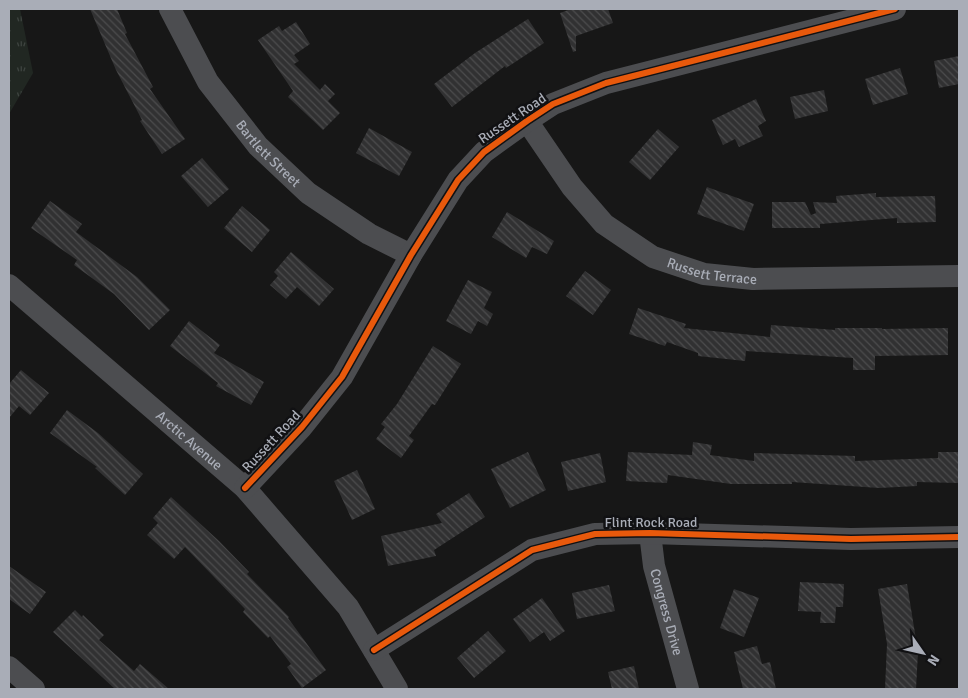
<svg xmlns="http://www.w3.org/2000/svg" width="968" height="698" viewBox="0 0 968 698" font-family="Signika,sans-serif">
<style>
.park{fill:url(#park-tufts)}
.building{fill:url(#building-back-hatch)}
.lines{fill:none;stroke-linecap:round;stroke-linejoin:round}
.minor{stroke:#4c4d50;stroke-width:22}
.cycleway-casing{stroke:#111113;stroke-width:9}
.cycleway{stroke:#e8590c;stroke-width:6}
.labels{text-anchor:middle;stroke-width:5;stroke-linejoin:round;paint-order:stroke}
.street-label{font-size:14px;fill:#a9adb7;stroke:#111113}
</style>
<defs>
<pattern id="park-tufts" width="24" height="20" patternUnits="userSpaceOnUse" patternTransform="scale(1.25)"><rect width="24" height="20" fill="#212722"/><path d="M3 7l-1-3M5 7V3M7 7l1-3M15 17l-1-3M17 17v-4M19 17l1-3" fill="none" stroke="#3e4440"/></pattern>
<pattern id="building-back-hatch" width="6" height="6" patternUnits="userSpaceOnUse" patternTransform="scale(1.25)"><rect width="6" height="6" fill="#313132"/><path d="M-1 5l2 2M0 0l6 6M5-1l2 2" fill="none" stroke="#4c4c4d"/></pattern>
</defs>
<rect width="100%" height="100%" fill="#171717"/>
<path class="park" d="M 9,9 L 20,9 L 33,73 L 9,114 Z"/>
<path class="building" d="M 90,9 L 117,9 L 127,33 L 125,34 L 153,87 L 150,89 L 185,139 L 162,154 L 140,121 L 142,120 L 116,70 Z
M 571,9 L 608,9 L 613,23 L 576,36 L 576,51 L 573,52 L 560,13 Z
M 528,19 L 544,43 L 506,68 L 505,66 L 452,107 L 434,84 L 475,53 Z
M 296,22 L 310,44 L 294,55 L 299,61 L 294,64 L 320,90 L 325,84 L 335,94 L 328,101 L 340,113 L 323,130 L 288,97 L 293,91 L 258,40 L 279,26 L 282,31 Z
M 959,56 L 959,84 L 939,88 L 934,61 Z
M 900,68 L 908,94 L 873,105 L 865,79 Z
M 824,90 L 828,111 L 795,119 L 790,97 Z
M 756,99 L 766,121 L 758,126 L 763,136 L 739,147 L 735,139 L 723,145 L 712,120 Z
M 369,128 L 412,152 L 399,176 L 356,153 Z
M 658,129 L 679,147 L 650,180 L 629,162 Z
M 202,158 L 229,189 L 208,207 L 181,176 Z
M 707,187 L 754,204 L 744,231 L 697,214 Z
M 876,193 L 876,197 L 935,196 L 936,222 L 897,223 L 897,218 L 820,224 L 820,228 L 772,228 L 772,202 L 805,202 L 811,215 L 816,213 L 813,202 L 837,203 L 836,196 Z
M 50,201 L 82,224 L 76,232 L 137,277 L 170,310 L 149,330 L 114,294 L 74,265 L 77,260 L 31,228 Z
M 242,206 L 270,230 L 252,252 L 224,228 Z
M 507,212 L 554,241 L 547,254 L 532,247 L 526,258 L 492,237 Z
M 291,252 L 334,289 L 319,306 L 297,287 L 286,299 L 270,285 L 278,276 L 274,272 Z
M 585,271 L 611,290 L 593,315 L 566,296 Z
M 468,280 L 492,292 L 484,308 L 493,314 L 487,326 L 478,321 L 471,334 L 446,321 Z
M 638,308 L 686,324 L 684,328 L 770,337 L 771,325 L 835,330 L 835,328 L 882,328 L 882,329 L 948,328 L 948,355 L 875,356 L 875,370 L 853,370 L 853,358 L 746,351 L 745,361 L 698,356 L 698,353 L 667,342 L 665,346 L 629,334 Z
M 189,321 L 220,345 L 214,353 L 264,382 L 251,405 L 216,386 L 218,383 L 170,346 Z
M 433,346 L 461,364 L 435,405 L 432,404 L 409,436 L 414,440 L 401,458 L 376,439 L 385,427 L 381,424 L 397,404 Z
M 21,370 L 49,393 L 30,415 L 19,406 L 9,418 L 9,384 Z
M 67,410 L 98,433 L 143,474 L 125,495 L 95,468 L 97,467 L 50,433 Z
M 693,442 L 712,445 L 710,455 L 754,461 L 754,453 L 855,456 L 855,461 L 938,458 L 938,452 L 959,452 L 959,483 L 917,482 L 917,486 L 879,488 L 792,482 L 792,484 L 731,484 L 668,475 L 667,483 L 626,481 L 628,452 L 692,455 Z
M 528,452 L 546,490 L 510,508 L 491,469 Z
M 600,453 L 606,482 L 568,491 L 561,462 Z
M 357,470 L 375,509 L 352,520 L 334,481 Z
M 469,493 L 485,517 L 434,550 L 436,556 L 388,566 L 381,536 L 442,523 L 436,514 Z
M 171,497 L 219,541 L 249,572 L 247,574 L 289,617 L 288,618 L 326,670 L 302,688 L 287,667 L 291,664 L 270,636 L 268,638 L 243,612 L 245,609 L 185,547 L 174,559 L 147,535 L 158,523 L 153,518 Z
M 9,566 L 46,592 L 30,614 L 9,599 Z
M 800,582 L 844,584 L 843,607 L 836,607 L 835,623 L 820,623 L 821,612 L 798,611 Z
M 907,584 L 918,652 L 916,689 L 885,689 L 887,644 L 878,589 Z
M 609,585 L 615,611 L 577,619 L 572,593 Z
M 734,589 L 759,598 L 744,637 L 720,628 Z
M 542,598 L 565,631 L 550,641 L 544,632 L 530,642 L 513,619 Z
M 75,610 L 82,617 L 83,615 L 104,635 L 99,640 L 134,671 L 140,664 L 169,689 L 115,689 L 53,632 Z
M 488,631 L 506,651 L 474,678 L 457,658 Z
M 757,646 L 762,664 L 770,662 L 776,689 L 743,689 L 734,652 Z
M 634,666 L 639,689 L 612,689 L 608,672 Z"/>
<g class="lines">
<g class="minor">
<path id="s1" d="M 170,9 L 208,82 L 258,146 L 308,193 L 369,234 L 411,255"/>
<path id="s2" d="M 527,121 L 572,187 L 604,224 L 653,257 L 704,274 L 753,279 L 959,276"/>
<path id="s3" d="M 9,285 L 245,488 L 348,607 L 397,689"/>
<path d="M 245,488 L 302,427 L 342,377 L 411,255 L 458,180 L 484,152 L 527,121 L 553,104 L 606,83 L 895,9"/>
<path id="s4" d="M 650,533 L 654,566 L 688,689"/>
<path d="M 374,650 L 532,550 L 595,534 L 650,533 L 851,539 L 959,537"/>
<path d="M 9,667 L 34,689"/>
</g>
<g class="cycleway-casing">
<path id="cycleway" d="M 245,488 L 302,427 L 342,377 L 411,255 L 458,180 L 484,152 L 527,121 L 553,104 L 606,83 L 895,9
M 374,650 L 532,550 L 595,534 L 650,533 L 851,539 L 959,537"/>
</g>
<use href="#cycleway" class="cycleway"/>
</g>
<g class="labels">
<g class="street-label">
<text transform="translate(512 118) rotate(-34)" y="5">Russett Road</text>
<text dy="5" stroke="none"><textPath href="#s1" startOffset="176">Bartlett Street</textPath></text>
<text dy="5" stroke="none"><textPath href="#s2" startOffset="249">Russett Terrace</textPath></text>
<text dy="5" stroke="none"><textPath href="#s3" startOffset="238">Arctic Avenue</textPath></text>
<text transform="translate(271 441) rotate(-47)" y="5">Russett Road</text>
<text x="651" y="527">Flint Rock Road</text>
<text dy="5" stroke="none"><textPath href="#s4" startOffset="81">Congress Drive</textPath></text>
</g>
</g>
<rect width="968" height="698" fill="none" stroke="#a9adb7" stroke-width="20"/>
<g transform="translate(923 653) rotate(124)" stroke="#111113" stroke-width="4" paint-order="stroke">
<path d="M0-4L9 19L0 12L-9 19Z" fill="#a9adb7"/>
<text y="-8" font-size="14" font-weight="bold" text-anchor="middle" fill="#a9adb7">N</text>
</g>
</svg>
